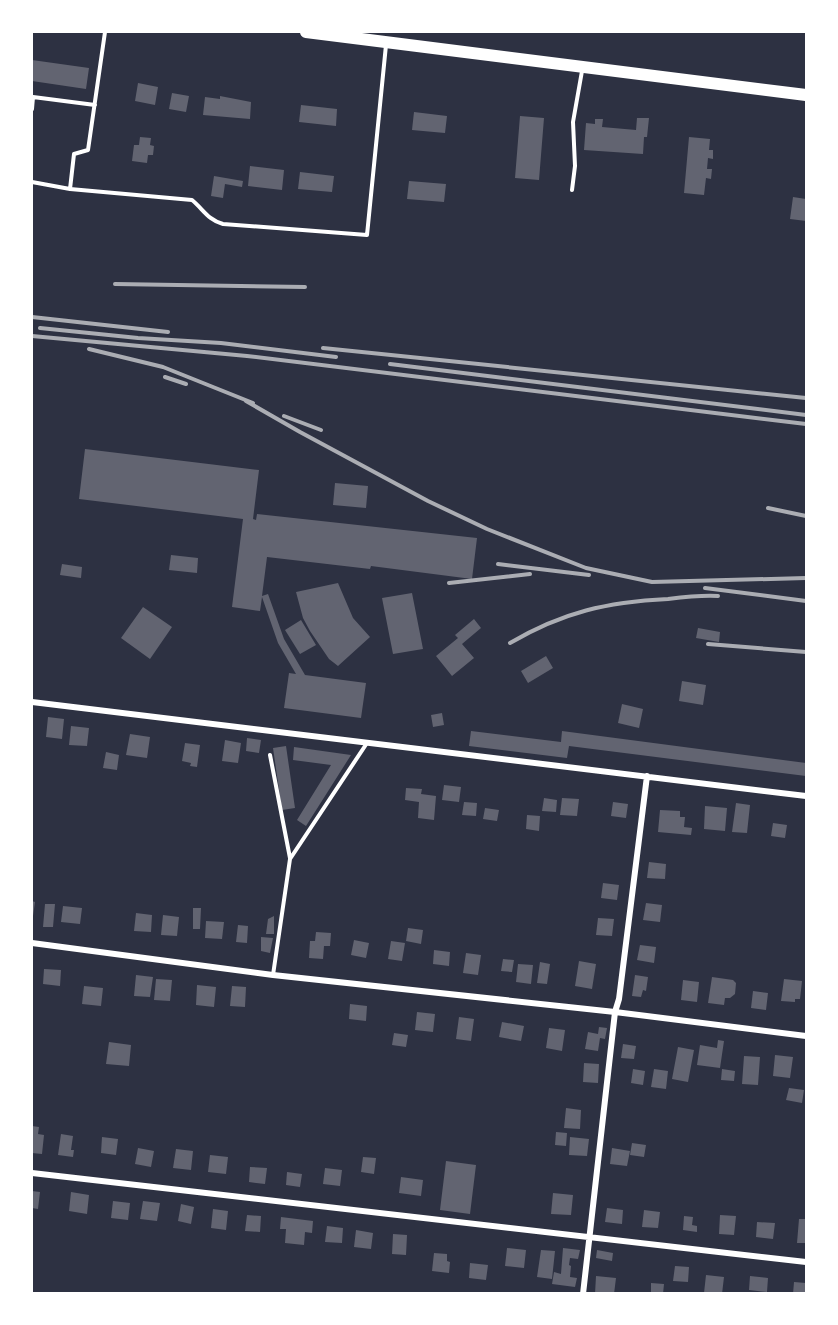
<svg xmlns="http://www.w3.org/2000/svg" width="838" height="1325" viewBox="0 0 838 1325" font-family="'IBM Plex Sans',sans-serif">
<style>
.building{fill:#626471}
.lines{fill:none;stroke-linecap:round;stroke-linejoin:round}
.service{stroke:#fff;stroke-width:4}
.minor{stroke:#fff;stroke-width:6}
.primary{stroke:#fff;stroke-width:12}
.rail{stroke:#abadb3;stroke-width:4}
</style>
<rect width="100%" height="100%" fill="#2d3142"/>
<path class="building" d="M 32,60 L 89,68 L 86,89 L 32,81 Z
M 138,83 L 158,87 L 155,105 L 135,101 Z
M 172,93 L 189,96 L 186,112 L 169,109 Z
M 220,96 L 251,102 L 250,119 L 203,115 L 205,97 L 220,99 Z
M 301,105 L 337,109 L 336,126 L 299,122 Z
M 414,112 L 447,116 L 445,133 L 412,130 Z
M 520,116 L 544,118 L 539,180 L 515,178 Z
M 637,118 L 649,118 L 647,137 L 644,137 L 643,154 L 584,150 L 586,123 L 595,124 L 595,119 L 603,119 L 602,127 L 636,130 Z
M 140,137 L 151,138 L 150,145 L 154,146 L 153,155 L 148,155 L 147,163 L 132,161 L 134,145 L 139,145 Z
M 689,137 L 710,139 L 709,150 L 713,150 L 713,159 L 708,158 L 707,169 L 712,169 L 711,179 L 706,178 L 704,195 L 684,193 Z
M 250,166 L 284,170 L 282,190 L 248,186 Z
M 300,172 L 334,176 L 332,192 L 298,189 Z
M 214,176 L 243,181 L 242,187 L 225,184 L 223,198 L 211,196 Z
M 409,181 L 446,184 L 444,202 L 407,199 Z
M 793,197 L 806,199 L 806,221 L 790,219 Z
M 85,449 L 259,470 L 253,519 L 256,520 L 257,514 L 477,538 L 472,579 L 371,566 L 370,569 L 267,557 L 262,596 L 268,594 L 284,639 L 305,675 L 366,683 L 361,718 L 284,708 L 289,673 L 296,674 L 278,643 L 262,597 L 260,611 L 232,607 L 243,519 L 79,499 Z
M 335,483 L 368,486 L 366,508 L 333,505 Z
M 171,555 L 198,558 L 197,573 L 169,570 Z
M 62,564 L 82,567 L 81,578 L 60,575 Z
M 338,583 L 353,618 L 370,637 L 338,666 L 329,659 L 310,631 L 303,618 L 296,592 Z
M 412,593 L 423,649 L 393,654 L 382,598 Z
M 143,607 L 172,627 L 150,659 L 121,638 Z
M 474,619 L 481,628 L 462,644 L 474,658 L 452,676 L 436,656 L 458,638 L 455,635 Z
M 301,620 L 316,645 L 300,654 L 285,630 Z
M 698,628 L 720,632 L 719,642 L 696,638 Z
M 546,656 L 553,668 L 528,683 L 521,671 Z
M 682,681 L 706,685 L 703,705 L 679,701 Z
M 622,704 L 643,709 L 639,728 L 618,723 Z
M 442,713 L 444,725 L 433,727 L 431,715 Z
M 48,717 L 64,719 L 62,739 L 46,737 Z
M 71,726 L 89,728 L 87,746 L 69,745 Z
M 471,731 L 561,742 L 562,731 L 806,763 L 806,776 L 569,746 L 567,758 L 469,746 Z
M 130,734 L 150,737 L 147,758 L 126,755 Z
M 247,738 L 261,740 L 259,753 L 246,751 Z
M 225,740 L 241,743 L 238,763 L 222,761 Z
M 185,743 L 200,745 L 197,767 L 190,766 L 191,763 L 182,761 Z
M 286,746 L 295,808 L 282,810 L 273,748 Z
M 294,747 L 351,755 L 306,826 L 297,820 L 331,765 L 293,760 Z
M 106,752 L 119,755 L 117,770 L 103,768 Z
M 444,785 L 461,787 L 459,802 L 442,800 Z
M 406,788 L 422,789 L 421,794 L 436,796 L 434,820 L 418,818 L 419,802 L 405,800 Z
M 544,798 L 557,800 L 556,812 L 542,811 Z
M 562,798 L 579,799 L 577,816 L 560,815 Z
M 464,802 L 477,803 L 476,816 L 462,815 Z
M 613,802 L 628,804 L 626,818 L 611,816 Z
M 736,803 L 750,805 L 747,833 L 732,832 Z
M 705,806 L 727,808 L 725,831 L 704,829 Z
M 485,808 L 499,810 L 497,821 L 483,819 Z
M 660,810 L 680,811 L 680,817 L 685,817 L 684,827 L 692,828 L 691,835 L 658,832 Z
M 527,815 L 540,816 L 539,831 L 526,829 Z
M 773,823 L 787,825 L 785,838 L 771,836 Z
M 649,862 L 666,864 L 665,879 L 647,878 Z
M 603,883 L 619,885 L 617,900 L 601,898 Z
M 32,901 L 35,902 L 33,916 L 32,916 Z
M 646,903 L 662,905 L 660,922 L 643,920 Z
M 45,904 L 55,904 L 53,927 L 43,927 Z
M 63,906 L 82,908 L 80,924 L 61,922 Z
M 193,908 L 201,908 L 200,929 L 193,929 Z
M 136,913 L 152,915 L 151,932 L 134,931 Z
M 163,915 L 179,917 L 177,936 L 161,935 Z
M 274,916 L 274,934 L 266,934 L 268,919 Z
M 598,918 L 614,919 L 612,936 L 596,935 Z
M 206,921 L 224,922 L 222,939 L 205,938 Z
M 238,925 L 248,926 L 247,943 L 236,942 Z
M 408,928 L 423,930 L 421,944 L 406,941 Z
M 316,932 L 331,933 L 330,946 L 324,946 L 323,959 L 309,958 L 310,941 L 315,941 Z
M 261,937 L 273,938 L 270,953 L 261,951 Z
M 354,940 L 369,943 L 366,958 L 351,955 Z
M 391,941 L 405,943 L 402,961 L 388,959 Z
M 640,945 L 656,947 L 654,963 L 637,960 Z
M 434,950 L 450,952 L 449,966 L 433,964 Z
M 466,953 L 481,955 L 478,975 L 463,973 Z
M 503,959 L 514,960 L 512,972 L 501,971 Z
M 579,961 L 596,964 L 592,989 L 575,986 Z
M 540,962 L 550,964 L 547,984 L 537,983 Z
M 518,964 L 533,965 L 531,984 L 516,982 Z
M 44,969 L 61,970 L 60,986 L 43,984 Z
M 136,975 L 153,977 L 150,997 L 134,996 Z
M 635,975 L 648,977 L 646,991 L 643,990 L 641,997 L 632,996 Z
M 712,977 L 733,980 L 736,983 L 735,994 L 730,998 L 725,998 L 724,1005 L 708,1003 Z
M 156,979 L 172,980 L 170,1001 L 154,1000 Z
M 784,979 L 802,981 L 800,999 L 795,999 L 795,1002 L 781,1001 Z
M 683,980 L 699,982 L 697,1002 L 681,1000 Z
M 197,985 L 216,987 L 214,1007 L 196,1005 Z
M 84,986 L 103,988 L 101,1006 L 82,1004 Z
M 232,986 L 246,987 L 245,1007 L 230,1006 Z
M 753,991 L 768,993 L 766,1010 L 751,1008 Z
M 350,1004 L 367,1006 L 366,1021 L 349,1019 Z
M 417,1012 L 435,1014 L 433,1032 L 415,1030 Z
M 459,1017 L 474,1019 L 471,1041 L 456,1039 Z
M 502,1022 L 524,1026 L 521,1041 L 499,1037 Z
M 599,1027 L 607,1028 L 605,1039 L 600,1038 L 598,1051 L 585,1049 L 588,1032 L 598,1034 Z
M 549,1028 L 565,1030 L 562,1051 L 546,1048 Z
M 394,1033 L 408,1035 L 406,1047 L 392,1045 Z
M 718,1040 L 724,1041 L 720,1068 L 697,1065 L 700,1045 L 717,1048 Z
M 109,1042 L 131,1045 L 129,1066 L 106,1064 Z
M 623,1044 L 636,1046 L 634,1059 L 621,1058 Z
M 678,1047 L 694,1050 L 688,1082 L 672,1079 Z
M 775,1055 L 793,1057 L 790,1078 L 773,1076 Z
M 744,1056 L 760,1057 L 758,1085 L 742,1084 Z
M 584,1063 L 599,1064 L 598,1083 L 583,1082 Z
M 633,1069 L 645,1071 L 643,1085 L 631,1083 Z
M 654,1069 L 668,1071 L 666,1089 L 651,1087 Z
M 722,1069 L 735,1071 L 734,1081 L 721,1080 Z
M 789,1088 L 804,1090 L 802,1103 L 786,1100 Z
M 566,1108 L 581,1110 L 580,1129 L 564,1128 Z
M 32,1126 L 39,1127 L 38,1134 L 44,1135 L 42,1154 L 32,1153 Z
M 556,1132 L 567,1133 L 566,1146 L 555,1145 Z
M 61,1134 L 73,1136 L 71,1150 L 74,1150 L 73,1157 L 58,1155 Z
M 102,1137 L 118,1139 L 116,1155 L 101,1153 Z
M 570,1137 L 589,1139 L 587,1156 L 569,1155 Z
M 632,1143 L 646,1145 L 644,1157 L 630,1155 Z
M 138,1148 L 154,1151 L 151,1167 L 135,1164 Z
M 612,1148 L 630,1151 L 627,1166 L 610,1164 Z
M 176,1149 L 193,1151 L 191,1170 L 173,1168 Z
M 210,1155 L 228,1157 L 226,1174 L 208,1172 Z
M 363,1157 L 376,1158 L 374,1174 L 361,1172 Z
M 446,1161 L 476,1165 L 470,1214 L 440,1210 Z
M 250,1167 L 267,1168 L 265,1184 L 249,1182 Z
M 325,1168 L 342,1170 L 340,1186 L 323,1184 Z
M 287,1172 L 302,1174 L 300,1187 L 286,1185 Z
M 401,1177 L 423,1180 L 421,1196 L 399,1193 Z
M 32,1191 L 40,1192 L 38,1209 L 32,1208 Z
M 71,1192 L 89,1195 L 87,1214 L 69,1211 Z
M 553,1193 L 573,1195 L 571,1215 L 551,1214 Z
M 113,1201 L 130,1203 L 128,1220 L 111,1218 Z
M 143,1201 L 160,1203 L 157,1221 L 140,1219 Z
M 181,1204 L 194,1207 L 191,1224 L 178,1221 Z
M 607,1208 L 623,1210 L 622,1224 L 605,1222 Z
M 213,1209 L 228,1211 L 226,1230 L 211,1228 Z
M 644,1210 L 660,1212 L 658,1228 L 642,1227 Z
M 247,1215 L 261,1216 L 260,1232 L 245,1231 Z
M 720,1215 L 736,1216 L 734,1235 L 719,1234 Z
M 684,1216 L 693,1217 L 692,1225 L 697,1226 L 697,1232 L 683,1230 Z
M 281,1217 L 313,1221 L 312,1233 L 305,1232 L 304,1245 L 285,1243 L 286,1229 L 280,1229 Z
M 799,1219 L 806,1219 L 806,1243 L 797,1243 Z
M 757,1222 L 775,1223 L 773,1239 L 756,1237 Z
M 327,1226 L 343,1228 L 342,1243 L 325,1242 Z
M 356,1230 L 373,1233 L 371,1249 L 354,1247 Z
M 393,1234 L 407,1235 L 406,1255 L 392,1254 Z
M 507,1248 L 526,1250 L 524,1268 L 505,1266 Z
M 563,1248 L 580,1250 L 578,1259 L 570,1258 L 569,1265 L 571,1266 L 570,1277 L 577,1278 L 575,1287 L 552,1284 L 554,1272 L 561,1274 Z
M 541,1250 L 555,1251 L 552,1279 L 537,1277 Z
M 597,1250 L 613,1253 L 612,1261 L 596,1258 Z
M 434,1253 L 447,1254 L 447,1261 L 450,1262 L 449,1273 L 432,1271 Z
M 470,1263 L 488,1265 L 486,1280 L 469,1278 Z
M 675,1266 L 689,1267 L 688,1282 L 673,1281 Z
M 706,1275 L 724,1277 L 722,1294 L 704,1293 Z
M 596,1276 L 616,1278 L 614,1294 L 595,1294 Z
M 750,1276 L 768,1278 L 767,1292 L 749,1290 Z
M 794,1282 L 806,1283 L 806,1294 L 793,1294 Z
M 651,1283 L 664,1284 L 663,1294 L 651,1294 Z"/>
<g class="lines">
<path class="service" d="M 32,109 L 33,97 L 95,105
M 32,182 L 70,189 L 74,154 L 88,150 L 105,32
M 70,189 L 192,200 C 203,209 208,220 223,224 L 367,235 L 386,45
M 572,190 L 575,166 L 573,122 L 582,71
M 270,755 L 290,858
M 273,975 L 290,859 L 367,743"/>
<path class="minor" d="M 32,702 L 806,796
M 32,943 L 273,975 L 615,1012 L 806,1036
M 32,1173 L 806,1262
M 583,1294 L 615,1012 L 619,999 L 647,776"/>
<path class="primary" d="M 306,32 L 806,95"/>
<path class="rail" d="M 115,284 L 305,287
M 32,317 L 168,332
M 40,328 L 138,338 L 221,343 L 336,357
M 32,336 L 247,356 L 806,424
M 323,348 L 806,398
M 89,349 L 163,367 L 253,403
M 390,364 L 806,415
M 165,377 L 186,384
M 246,401 L 300,432 L 428,501 L 487,529 L 586,568 L 652,582 L 806,578
M 284,416 L 321,430
M 768,508 L 806,516
M 498,564 L 589,575
M 449,583 L 530,574
M 705,588 L 806,601
M 510,643 C 563,612 607,602 668,599 C 684,597 702,595 718,596
M 708,644 L 806,652"/>
</g>
<rect width="838" height="1325" fill="none" stroke="#ffffff" stroke-width="66"/>
</svg>
